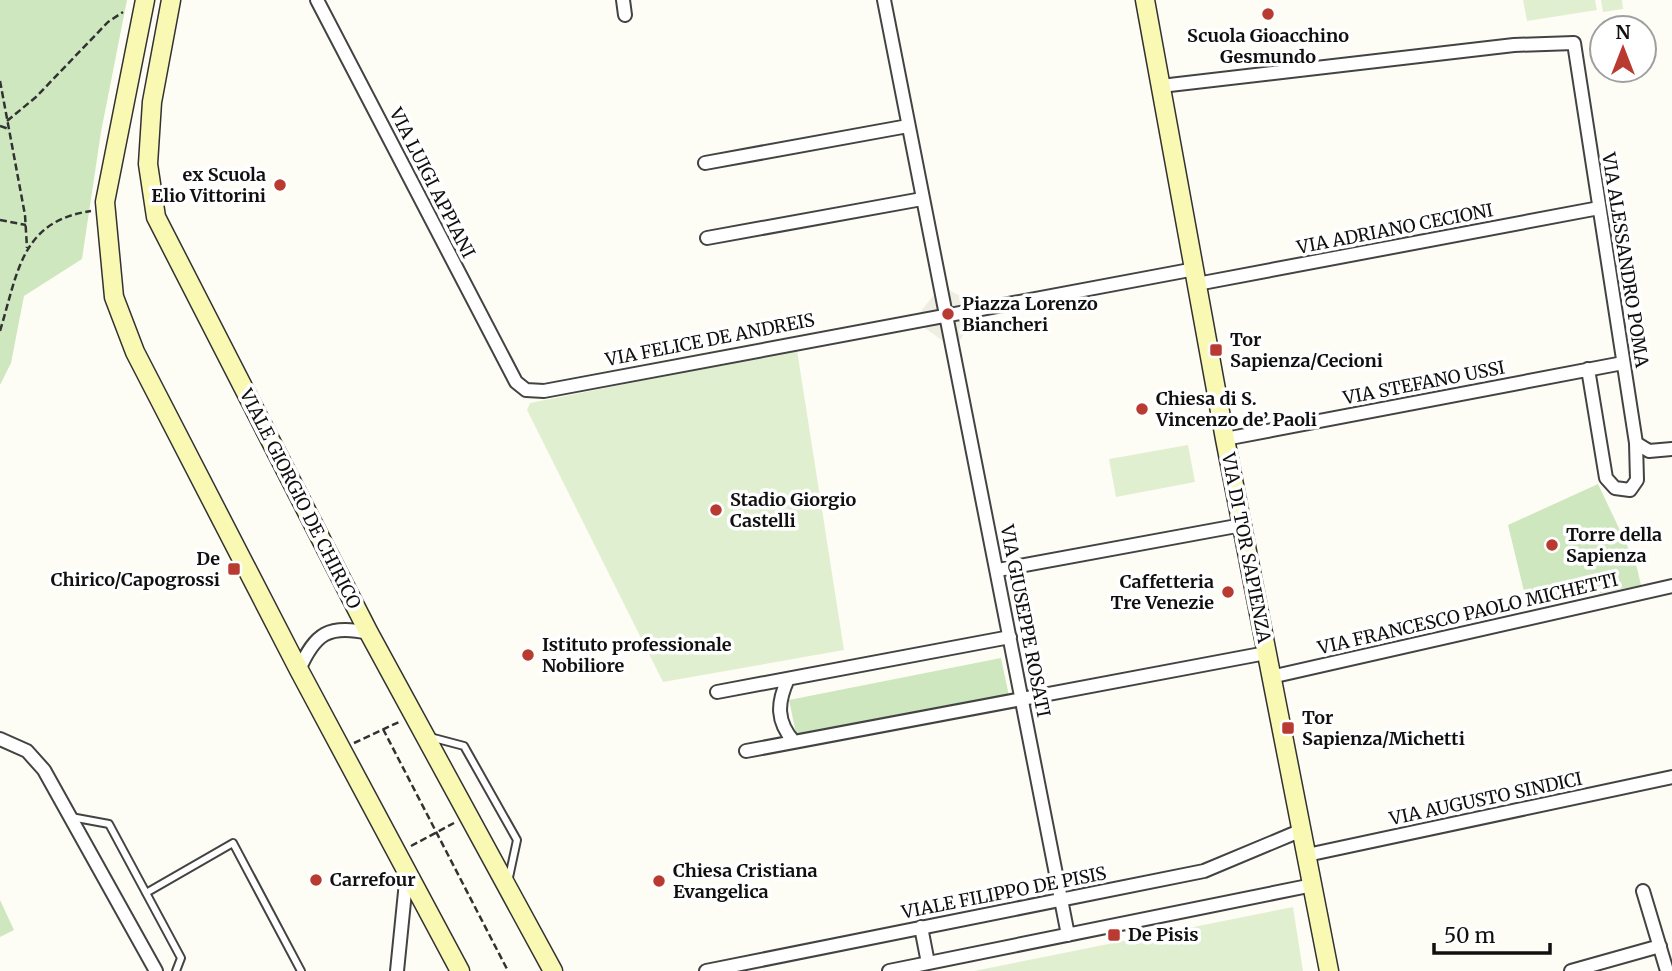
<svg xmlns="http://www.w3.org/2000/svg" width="1672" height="971" viewBox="0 0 1672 971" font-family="Merriweather,serif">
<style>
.green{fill:#cfe7bf}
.pitch{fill:#e1efd1}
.plaza{fill:#efeee2}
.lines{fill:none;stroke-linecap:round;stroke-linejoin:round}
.lane-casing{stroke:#434343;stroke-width:10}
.street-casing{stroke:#434343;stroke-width:16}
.secondary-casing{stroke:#323232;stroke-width:21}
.path{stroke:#323232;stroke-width:2.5;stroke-dasharray:7 3.5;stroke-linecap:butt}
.lane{stroke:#fff;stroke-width:6}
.street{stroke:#fff;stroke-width:12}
.secondary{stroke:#f9f9b4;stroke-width:18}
.poi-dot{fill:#b83a31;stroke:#fff;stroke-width:2.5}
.labels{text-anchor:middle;stroke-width:7;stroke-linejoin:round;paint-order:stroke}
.poi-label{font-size:18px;font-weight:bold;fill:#101010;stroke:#fff;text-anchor:start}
.street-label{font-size:18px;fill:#101010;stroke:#fff}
</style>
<rect width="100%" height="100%" fill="#fefdf5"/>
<path class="green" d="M 0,0 L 127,0 L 101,132 L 82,259 L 24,296 L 11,363 L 0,385 Z
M 1598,484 L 1636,564 L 1641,585 L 1528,608 L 1508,525 Z
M 1001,658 L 1009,696 L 797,738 L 789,700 Z
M 0,900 L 14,930 L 0,937 Z"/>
<path class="pitch" d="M 1523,0 L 1595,0 L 1597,10 L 1527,21 Z
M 1601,0 L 1622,0 L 1623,9 L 1603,12 Z
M 797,350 L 844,650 L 663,682 L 527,410 L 530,403 Z
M 1188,445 L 1195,482 L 1116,497 L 1109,459 Z
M 1293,907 L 1303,971 L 974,971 Z"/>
<path class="plaza" d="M 941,286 L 982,307 L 954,349 L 914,320 Z"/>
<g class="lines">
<g class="lane-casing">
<path id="lane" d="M 430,737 L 464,746 L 517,840 L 508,882
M 71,817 L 109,824 L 181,958 L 176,971
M 146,893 L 233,843 L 301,971"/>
</g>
<g class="street-casing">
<path id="street" d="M 317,0 L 516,382 L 526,390 L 544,391 L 1195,269
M 623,0 L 625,15
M 884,0 L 1068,935
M 1161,86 L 1514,45 L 1574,43 L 1636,443 L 1637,480 L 1630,490 L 1615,488 L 1606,478 L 1588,369
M 705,163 L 908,126
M 707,238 L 922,199
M 1197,284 L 1599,208
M 1225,439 L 1623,363
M 1636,443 L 1649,451 L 1672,449
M 998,570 L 1242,525
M 299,670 C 315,633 329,624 369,633
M 1271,677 L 1672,586
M 788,679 C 777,703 776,721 794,742
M 717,692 L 1010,637
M 0,739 L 27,751 L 44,770 L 156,971
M 746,751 L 1266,653
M 1307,855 L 1672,777
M 1643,891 L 1667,971
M 921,927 L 928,963
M 397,971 L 407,872
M 706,971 L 1204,871 L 1302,830
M 889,971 L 1313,885
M 1571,971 L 1660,946"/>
</g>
<g class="secondary-casing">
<path id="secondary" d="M 145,0 L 105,202 L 114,297 L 135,352 L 299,670 L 460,971
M 171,0 L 152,102 L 148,164 L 156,217 L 369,633 L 553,971
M 1145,0 L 1225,439 L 1329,971"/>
</g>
<path class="path" d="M 0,81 L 25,215 L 27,248
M 7,121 L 36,97 L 108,22 L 123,12
M 0,126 L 9,129
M 0,220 L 26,225
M 0,331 C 18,272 21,221 91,211
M 383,729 L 508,971
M 354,743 L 399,722
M 411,846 L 454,823"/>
<use href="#lane" class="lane"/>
<use href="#street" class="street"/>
<use href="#secondary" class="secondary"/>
</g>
<g class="poi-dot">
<circle cx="1268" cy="14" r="7"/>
<circle cx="280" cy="185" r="7"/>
<circle cx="948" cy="314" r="7"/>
<rect x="1209" y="343" width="14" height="14" rx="3.5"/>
<circle cx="1142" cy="409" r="7"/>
<circle cx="716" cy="510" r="7"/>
<circle cx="1552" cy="545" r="7"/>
<rect x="227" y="562" width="14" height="14" rx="3.5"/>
<circle cx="1228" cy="592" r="7"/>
<circle cx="528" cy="655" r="7"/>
<rect x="1281" y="721" width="14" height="14" rx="3.5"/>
<circle cx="316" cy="880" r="7"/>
<circle cx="659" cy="881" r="7"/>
<rect x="1107" y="928" width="14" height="14" rx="3.5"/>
</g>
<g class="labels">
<g class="poi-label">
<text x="1268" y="42" text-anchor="middle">Scuola Gioacchino<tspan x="1268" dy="21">Gesmundo</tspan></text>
<text x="266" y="181" text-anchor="end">ex Scuola<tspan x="266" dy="21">Elio Vittorini</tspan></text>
<text x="962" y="310">Piazza Lorenzo<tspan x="962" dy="21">Biancheri</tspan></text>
<text x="1230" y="346">Tor<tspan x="1230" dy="21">Sapienza/Cecioni</tspan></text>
<text x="1156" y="405">Chiesa di S.<tspan x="1156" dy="21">Vincenzo de’ Paoli</tspan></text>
<text x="730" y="506">Stadio Giorgio<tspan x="730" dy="21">Castelli</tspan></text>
<text x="1566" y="541">Torre della<tspan x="1566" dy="21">Sapienza</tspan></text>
<text x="220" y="565" text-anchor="end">De<tspan x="220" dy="21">Chirico/Capogrossi</tspan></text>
<text x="1214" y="588" text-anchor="end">Caffetteria<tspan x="1214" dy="21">Tre Venezie</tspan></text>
<text x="542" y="651">Istituto professionale<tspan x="542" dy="21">Nobiliore</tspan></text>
<text x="1302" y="724">Tor<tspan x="1302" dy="21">Sapienza/Michetti</tspan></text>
<text x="673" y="877">Chiesa Cristiana<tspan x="673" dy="21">Evangelica</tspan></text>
<text x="330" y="886">Carrefour</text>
<text x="1128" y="941">De Pisis</text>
</g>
<g class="street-label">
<text transform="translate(432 183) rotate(63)" y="6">VIA LUIGI APPIANI</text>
<text transform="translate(1395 229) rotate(-11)" y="6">VIA ADRIANO CECIONI</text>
<text transform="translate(1625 260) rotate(81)" y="6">VIA ALESSANDRO POMA</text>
<text transform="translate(710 340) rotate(-11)" y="6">VIA FELICE DE ANDREIS</text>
<text transform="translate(1424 383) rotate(-11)" y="6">VIA STEFANO USSI</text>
<text transform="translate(300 499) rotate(63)" y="6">VIALE GIORGIO DE CHIRICO</text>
<text transform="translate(1246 548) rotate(79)" y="6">VIA DI TOR SAPIENZA</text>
<text transform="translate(1468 614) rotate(-13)" y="6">VIA FRANCESCO PAOLO MICHETTI</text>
<text transform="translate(1025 621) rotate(79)" y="6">VIA GIUSEPPE ROSATI</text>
<text transform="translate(1486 799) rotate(-12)" y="6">VIA AUGUSTO SINDICI</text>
<text transform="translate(1004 893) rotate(-11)" y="6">VIALE FILIPPO DE PISIS</text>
</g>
</g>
<g transform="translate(1623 49)"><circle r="33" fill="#ffffff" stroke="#9f9f9f" stroke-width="2"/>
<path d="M0-5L12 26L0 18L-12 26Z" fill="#b83a31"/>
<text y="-10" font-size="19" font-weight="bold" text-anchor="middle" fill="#101010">N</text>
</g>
<path d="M1434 943v10h116v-10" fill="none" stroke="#101010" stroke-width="3.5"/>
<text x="1444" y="943" font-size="21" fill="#101010" stroke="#ffffff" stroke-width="5" paint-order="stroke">50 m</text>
</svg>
